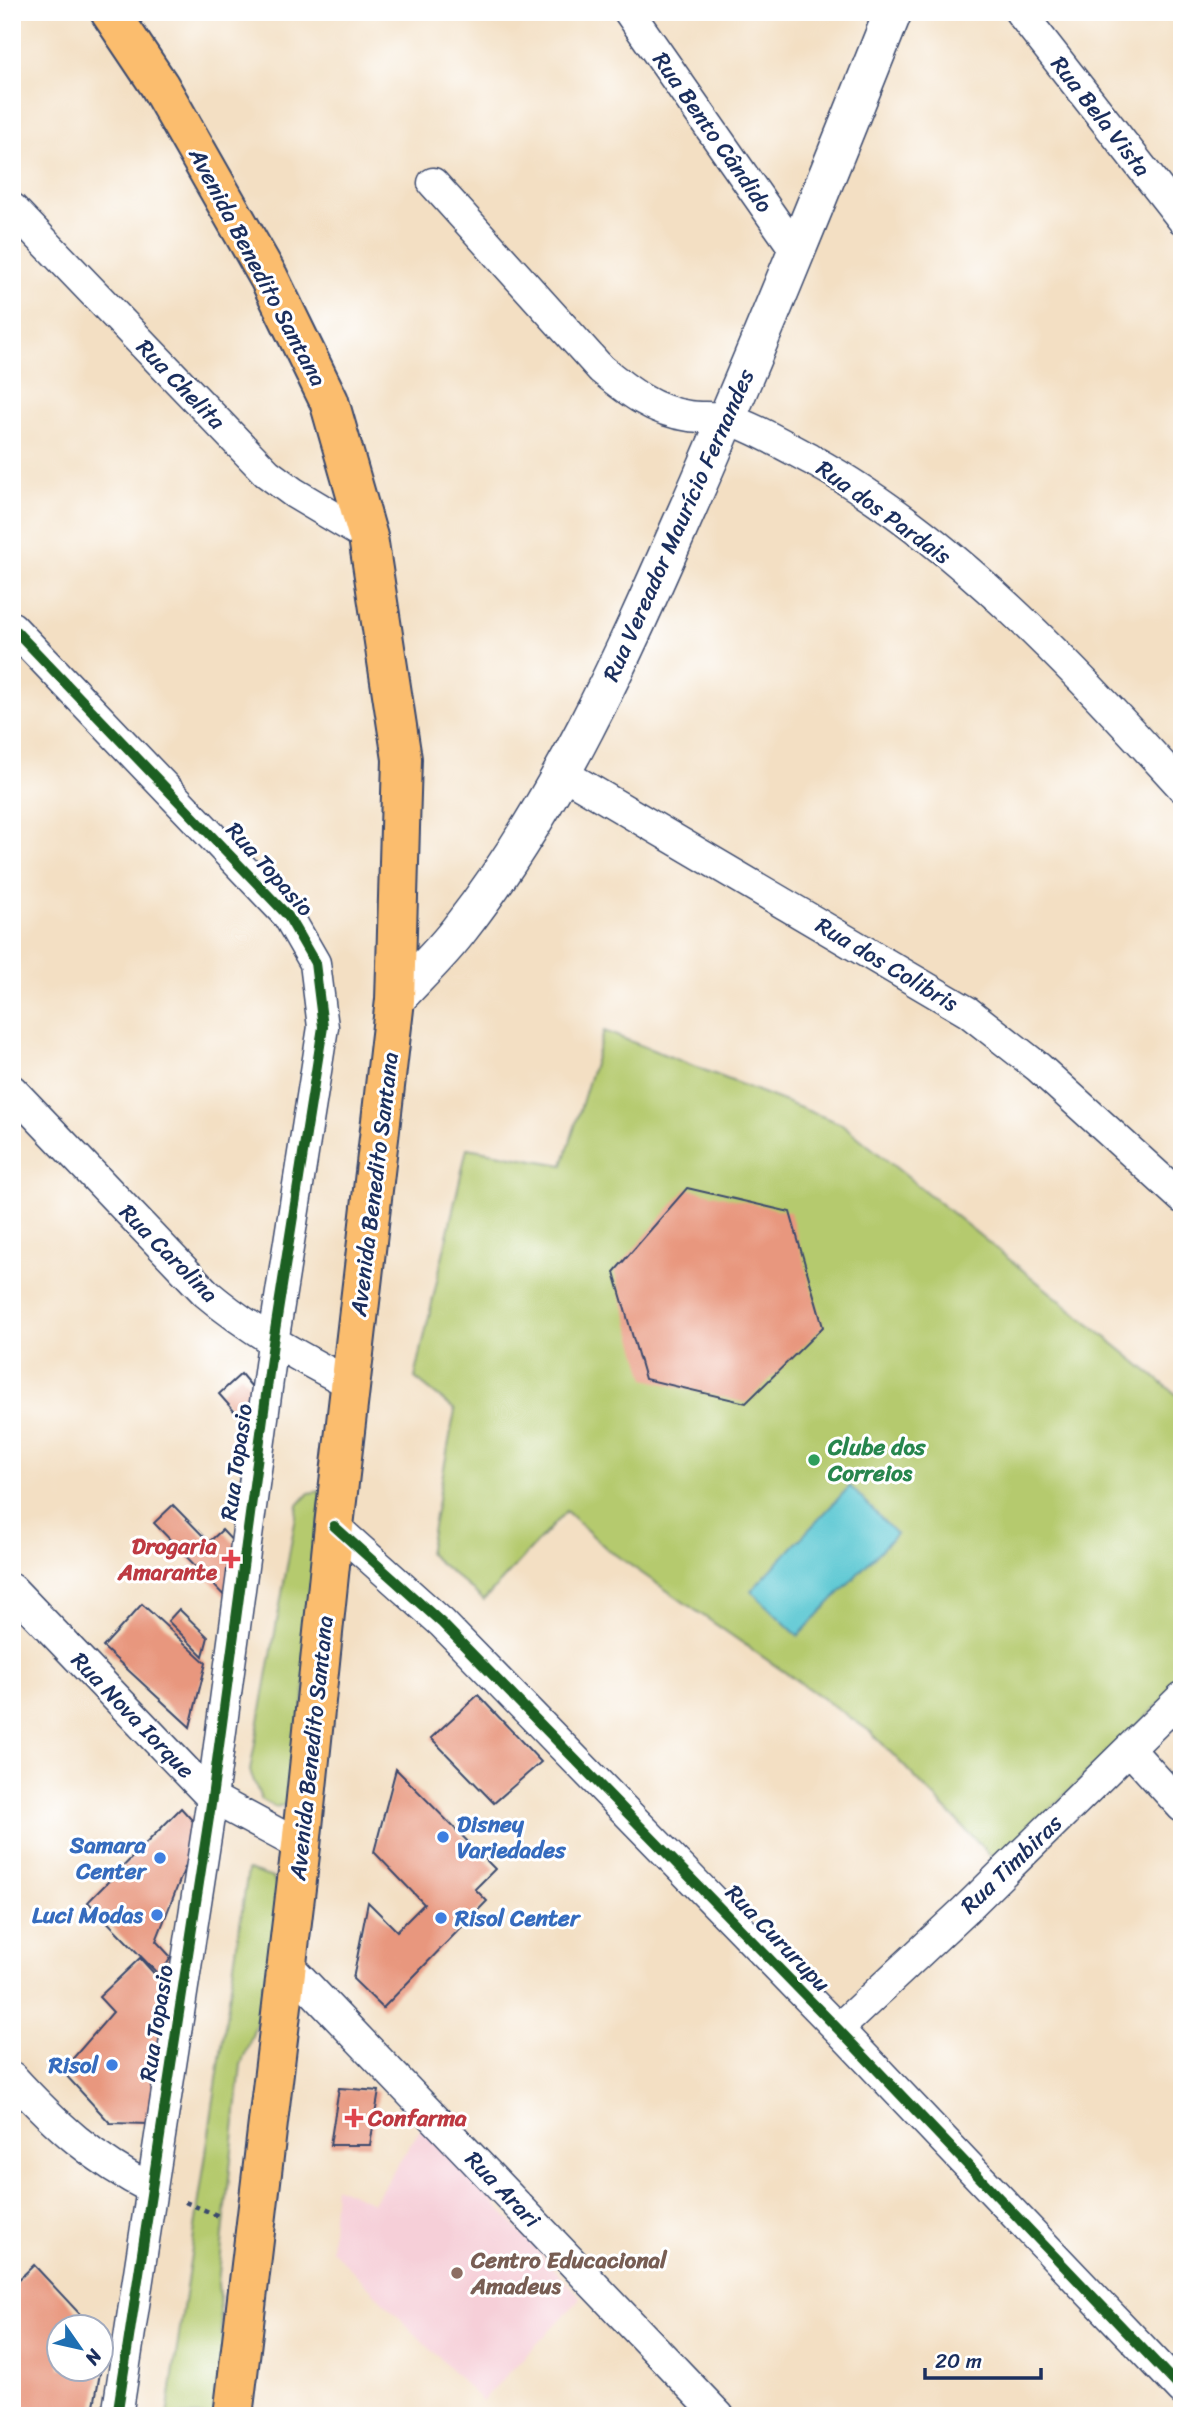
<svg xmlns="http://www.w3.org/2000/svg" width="1194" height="2428" viewBox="0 0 1194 2428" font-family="Sriracha,sans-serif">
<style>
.built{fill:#f6cfd8}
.green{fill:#b5ca6e;stroke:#687c66;stroke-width:2}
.water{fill:#5cc8d3;stroke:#3c7c98;stroke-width:2}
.building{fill:#e8977e}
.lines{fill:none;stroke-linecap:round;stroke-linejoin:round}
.minor-casing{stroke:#3b496d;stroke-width:33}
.tertiary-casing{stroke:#3b496d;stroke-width:40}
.primary-casing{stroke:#3b496d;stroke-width:42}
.path{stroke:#3b496d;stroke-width:4.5;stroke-dasharray:5 5;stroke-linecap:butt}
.minor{stroke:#fff;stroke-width:30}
.tertiary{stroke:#fff;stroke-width:37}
.primary{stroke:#fbbd6e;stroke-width:38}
.cycleway-casing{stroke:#fff;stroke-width:15}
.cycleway{stroke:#1b5e20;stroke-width:10}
.leisure-dot{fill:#2e9e5b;stroke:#fff;stroke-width:2.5}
.health-dot{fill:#e0444e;stroke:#fff;stroke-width:2.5}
.shop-dot{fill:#3f7fe0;stroke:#fff;stroke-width:2.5}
.education-dot{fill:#8d6e63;stroke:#fff;stroke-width:2.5}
.labels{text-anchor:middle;stroke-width:6;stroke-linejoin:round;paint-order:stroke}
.street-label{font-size:23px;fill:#1b2f5e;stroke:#fff}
.leisure-label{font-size:23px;font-weight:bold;fill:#27864d;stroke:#fff;text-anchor:start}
.health-label{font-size:23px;font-weight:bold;fill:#be3a42;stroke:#fff;text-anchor:end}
.shop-label{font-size:23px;font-weight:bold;fill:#366cbe;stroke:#fff;text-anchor:end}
.education-label{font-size:23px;font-weight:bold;fill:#785e54;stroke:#fff;text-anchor:start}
</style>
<rect width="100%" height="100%" fill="#fff"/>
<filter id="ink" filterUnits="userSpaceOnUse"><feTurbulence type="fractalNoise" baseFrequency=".0143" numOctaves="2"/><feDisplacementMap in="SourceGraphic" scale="14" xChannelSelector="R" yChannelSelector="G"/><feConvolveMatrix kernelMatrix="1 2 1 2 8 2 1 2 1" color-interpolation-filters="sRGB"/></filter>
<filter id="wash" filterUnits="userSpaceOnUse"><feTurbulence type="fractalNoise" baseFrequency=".00686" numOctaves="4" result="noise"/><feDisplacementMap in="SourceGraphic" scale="28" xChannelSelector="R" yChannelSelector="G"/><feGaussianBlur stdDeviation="1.57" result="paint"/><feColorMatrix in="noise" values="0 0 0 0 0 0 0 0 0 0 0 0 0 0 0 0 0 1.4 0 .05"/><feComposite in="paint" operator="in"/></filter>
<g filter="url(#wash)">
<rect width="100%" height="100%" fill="#f3dfc3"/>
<path class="built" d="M 423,2125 L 581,2298 L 482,2401 L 331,2249 L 335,2186 L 373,2203 Z"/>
<path class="green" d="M 604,1031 L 842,1124 L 1182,1399 L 1182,1682 L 996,1861 L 871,1732 L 607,1549 L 566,1511 L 484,1600 L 428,1553 L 455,1410 L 415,1378 L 467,1148 L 563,1165 Z
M 322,1491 L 295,1803 L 275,1807 L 261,1799 L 250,1771 L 298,1505 L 309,1493 Z
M 248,1870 L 273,1878 L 285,1902 L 275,1974 L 241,2065 L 218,2283 L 225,2376 L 220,2416 L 167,2416 Z"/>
<path class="water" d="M 850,1486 L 896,1534 L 798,1636 L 751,1591 Z"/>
<g id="blocks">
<path class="building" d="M 687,1188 L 790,1212 L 823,1327 L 746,1403 L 645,1379 L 614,1272 Z
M 241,1374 L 258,1394 L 249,1428 L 219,1394 Z
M 173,1505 L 209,1542 L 222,1530 L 239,1548 L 233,1605 L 154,1523 Z
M 142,1604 L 206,1663 L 190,1727 L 103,1647 Z
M 179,1609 L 208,1637 L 203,1656 L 168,1621 Z
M 478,1695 L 541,1762 L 494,1803 L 431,1738 Z
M 396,1769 L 495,1869 L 475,1889 L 487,1901 L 383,2008 L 353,1979 L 368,1902 L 397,1931 L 424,1904 L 374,1852 Z
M 181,1808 L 200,1829 L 156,1941 L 171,1957 L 160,1976 L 88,1902 Z
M 140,1958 L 169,1990 L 150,2124 L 110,2123 L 62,2071 L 113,2012 L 99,1997 Z
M 339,2088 L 379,2091 L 370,2145 L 330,2145 Z
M 34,2265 L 91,2326 L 60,2326 L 60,2368 L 101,2368 L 92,2416 L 12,2416 L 12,2286 Z"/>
</g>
</g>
<g filter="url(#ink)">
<use href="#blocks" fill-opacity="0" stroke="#3b496d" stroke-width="2"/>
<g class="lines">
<g class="minor-casing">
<path id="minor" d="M 629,12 L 796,251
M 1020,12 L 1182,219
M 433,183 L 601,369 C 628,391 653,411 689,416 C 701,418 714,416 726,419 C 748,424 791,449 812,460 C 951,536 1077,671 1182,787
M 12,208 L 267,473 L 294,493 L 368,537
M 12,627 L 288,916 L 315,963 L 323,1027 L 273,1343 L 212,1798 L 117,2416
M 562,773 L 968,1012 L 1038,1067 L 1182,1198
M 12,1090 L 206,1293 C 251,1331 299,1357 351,1384
M 334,1526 L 442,1623 L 838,2029 L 1182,2390
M 12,1589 L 212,1798 L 301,1846
M 1129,1749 L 1182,1807
M 286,1963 L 719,2416
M 838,2029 L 965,1910 L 1182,1697
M 12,2077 C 56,2125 93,2159 152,2189"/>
</g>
<g class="tertiary-casing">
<path id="tertiary" d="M 395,1000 C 416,977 440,955 459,930 C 564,796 631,637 699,483 C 767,327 830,170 893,12"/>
</g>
<g class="primary-casing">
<path id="primary" d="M 110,12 L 159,85 L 269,278 L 329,401 L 368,537 L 402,759 L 395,1000 L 334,1526 L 301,1846 L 233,2416"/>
</g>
<path class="path" d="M 185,2202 L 219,2216"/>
<use href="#minor" class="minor"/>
<use href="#tertiary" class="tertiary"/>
<use href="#primary" class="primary"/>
<g class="cycleway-casing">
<path id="cycleway" d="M 12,627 L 288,916 L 315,963 L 323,1027 L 273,1343 L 212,1798 L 117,2416
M 334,1526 L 442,1623 L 838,2029 L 1182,2390"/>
</g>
<use href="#cycleway" class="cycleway"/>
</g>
</g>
<circle class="leisure-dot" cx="814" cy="1460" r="7"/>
<g class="health-dot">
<path d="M227.5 1548.5h7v7h7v7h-7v7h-7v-7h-7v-7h7z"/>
<path d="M350.5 2107.5h7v7h7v7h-7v7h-7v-7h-7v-7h7z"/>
</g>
<g class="shop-dot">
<circle cx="443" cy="1837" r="7"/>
<circle cx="160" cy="1858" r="7"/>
<circle cx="157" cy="1915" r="7"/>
<circle cx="441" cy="1918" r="7"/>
<circle cx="112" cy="2065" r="7"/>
</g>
<circle class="education-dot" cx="457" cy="2273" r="7"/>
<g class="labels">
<g class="street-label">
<text transform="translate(1101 116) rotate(52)" y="8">Rua Bela Vista</text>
<text transform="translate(713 132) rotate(55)" y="8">Rua Bento Cândido</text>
<text transform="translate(258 267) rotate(62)" y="8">Avenida Benedito Santana</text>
<text transform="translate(181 384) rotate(46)" y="8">Rua Chelita</text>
<text transform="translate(884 512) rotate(36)" y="8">Rua dos Pardais</text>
<text transform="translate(678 525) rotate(-66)" y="8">Rua Vereador Maurício Fernandes</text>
<text transform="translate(270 869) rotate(48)" y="8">Rua Topasio</text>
<text transform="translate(887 964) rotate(31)" y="8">Rua dos Colibris</text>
<text transform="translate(374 1184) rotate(-83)" y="8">Avenida Benedito Santana</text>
<text transform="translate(169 1253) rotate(45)" y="8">Rua Carolina</text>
<text transform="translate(236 1462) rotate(-82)" y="8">Rua Topasio</text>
<text transform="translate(133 1715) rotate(46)" y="8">Rua Nova Iorque</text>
<text transform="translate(311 1748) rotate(-84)" y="8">Avenida Benedito Santana</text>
<text transform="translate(1011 1864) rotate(-44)" y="8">Rua Timbiras</text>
<text transform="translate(778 1938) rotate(46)" y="8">Rua Cururupu</text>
<text transform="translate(156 2023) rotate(-81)" y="8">Rua Topasio</text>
<text transform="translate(503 2189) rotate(46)" y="8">Rua Arari</text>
</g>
<g class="leisure-label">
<text x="828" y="1455">Clube dos<tspan x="828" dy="26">Correios</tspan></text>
</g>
<g class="health-label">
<text x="217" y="1554">Drogaria<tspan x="217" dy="26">Amarante</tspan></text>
<text x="368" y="2126" text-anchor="start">Confarma</text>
</g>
<g class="shop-label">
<text x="457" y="1832" text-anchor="start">Disney<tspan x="457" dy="26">Variedades</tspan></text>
<text x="146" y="1853">Samara<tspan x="146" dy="26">Center</tspan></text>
<text x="143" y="1923">Luci Modas</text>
<text x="455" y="1926" text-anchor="start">Risol Center</text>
<text x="98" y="2073">Risol</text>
</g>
<g class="education-label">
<text x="471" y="2268">Centro Educacional<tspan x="471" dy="26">Amadeus</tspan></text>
</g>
</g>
<rect width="1194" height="2428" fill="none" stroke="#fff" stroke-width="42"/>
<g transform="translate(80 2348) rotate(124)"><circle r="33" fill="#ffffff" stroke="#a4acbf" stroke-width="2"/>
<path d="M0-5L12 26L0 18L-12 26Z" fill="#1f6fb2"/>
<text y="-10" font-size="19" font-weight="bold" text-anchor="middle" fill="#1b2f5e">N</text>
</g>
<path d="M925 2368v10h116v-10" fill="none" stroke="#1b2f5e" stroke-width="3.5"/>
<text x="935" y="2368" font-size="21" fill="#1b2f5e" stroke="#ffffff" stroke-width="5" paint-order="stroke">20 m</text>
</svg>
